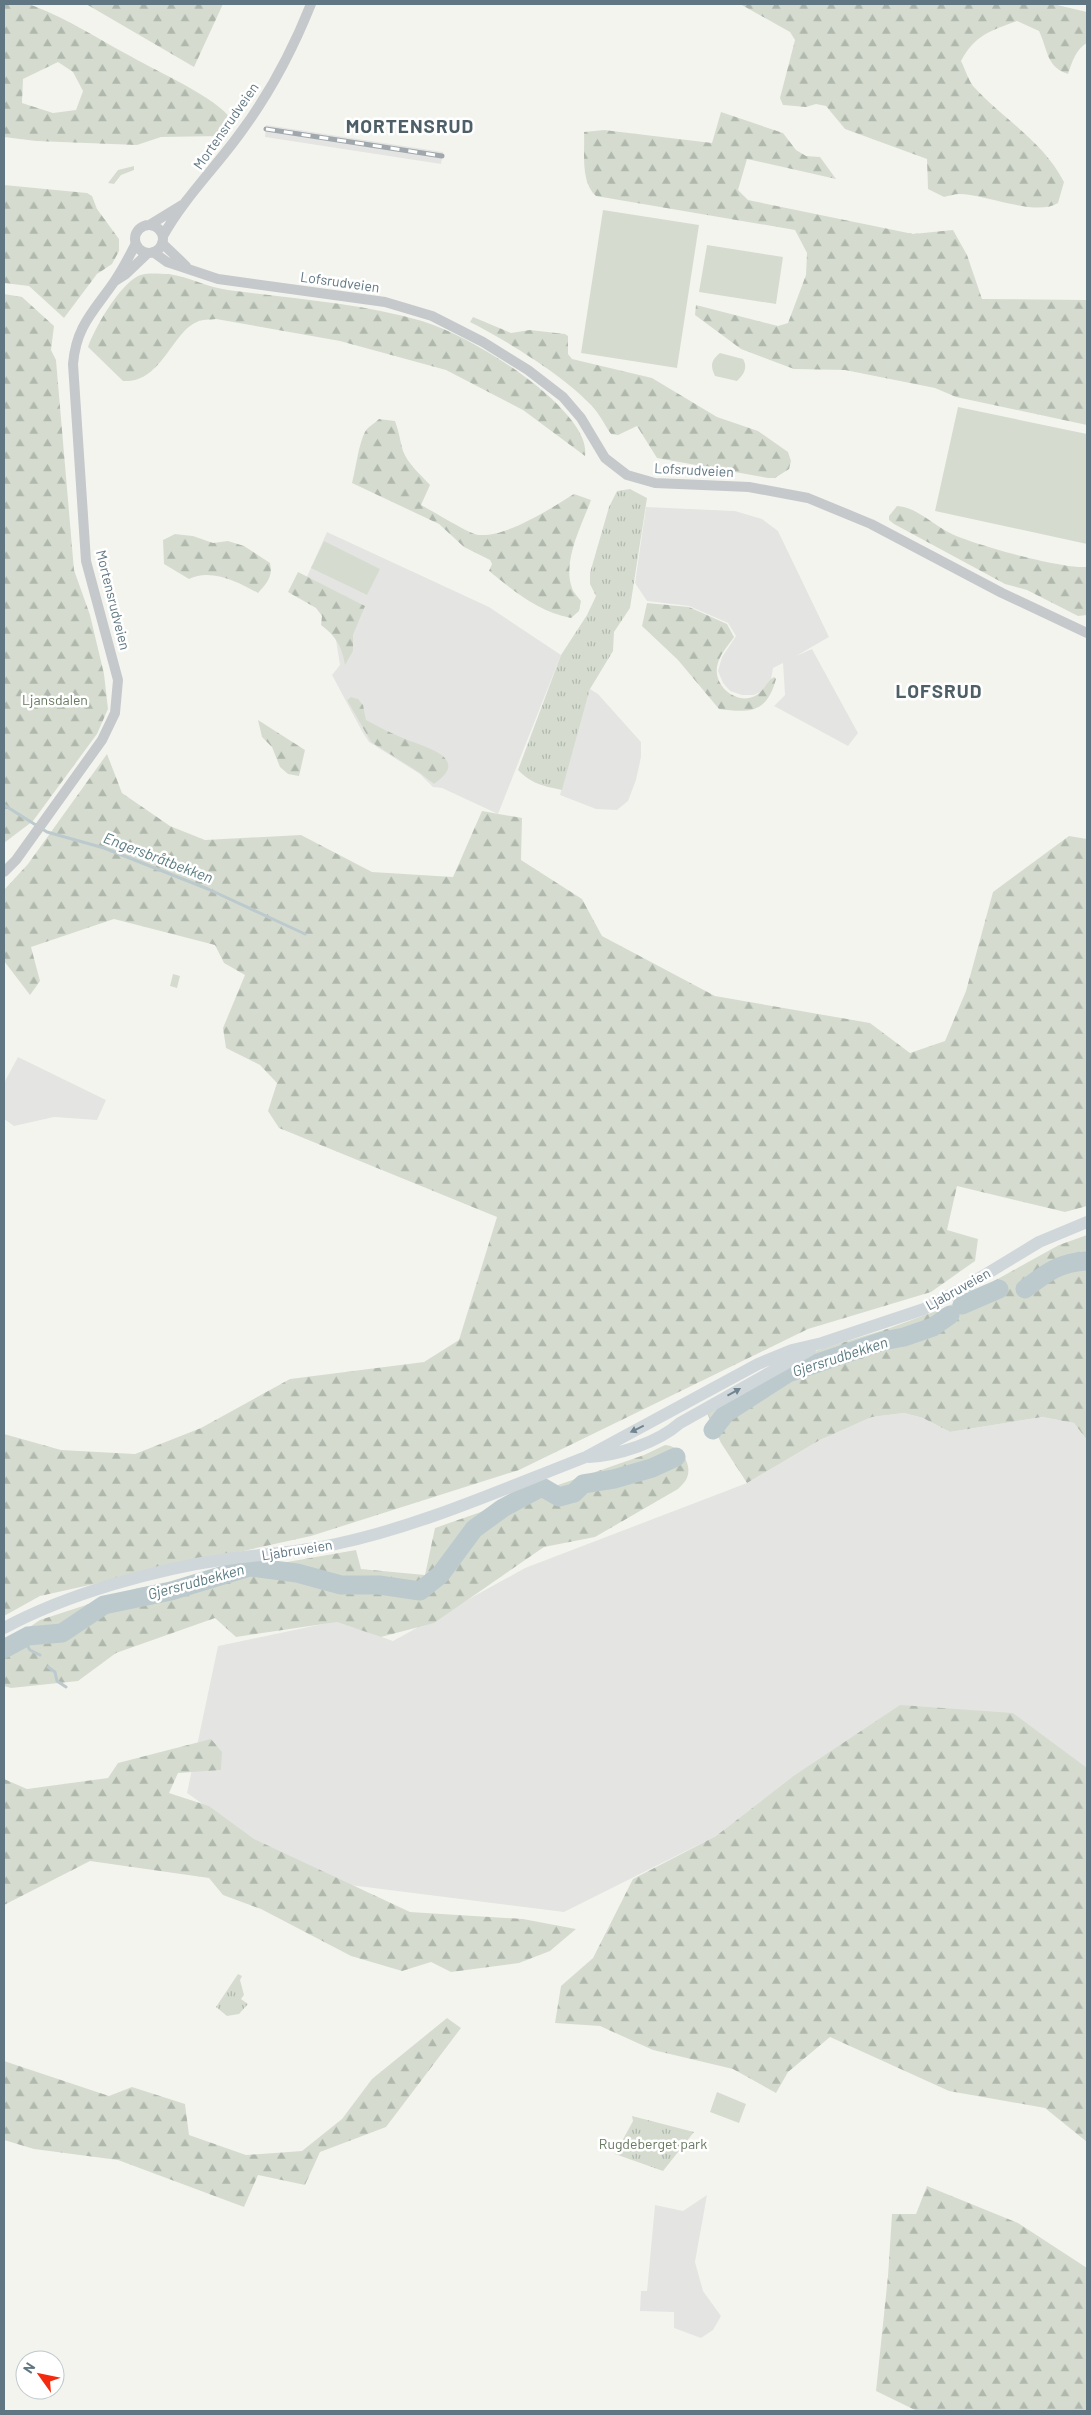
<svg xmlns="http://www.w3.org/2000/svg" width="1091" height="2415" viewBox="0 0 1091 2415" font-family="Barlow,sans-serif">
<style>
.built{fill:#e4e5e3}
.grass{fill:url(#grass-tufts)}
.forest{fill:url(#forest-firs);fill-rule:evenodd}
.garden{fill:#d5dccf}
.lines{fill:none;stroke-linecap:round;stroke-linejoin:round}
.stream{stroke:#bccace;stroke-width:3}
.river{stroke:#bccace;stroke-width:19}
.tertiary{stroke:#c5c9cb;stroke-width:10}
.primary{stroke:#d0d7da;stroke-width:12}
.rail-casing{stroke:#a0a8ad;stroke-width:5}
.rail{stroke:#fff;stroke-width:3;stroke-dasharray:9;stroke-linecap:butt}
.oneway{fill:#718590}
.labels{text-anchor:middle;stroke-width:5;stroke-linejoin:round;paint-order:stroke}
.street-label{font-size:14px;fill:#607783;stroke:#fff}
.park-label{font-size:14px;fill:#677a5f;stroke:#fff}
.water-label{font-size:15px;font-style:italic;fill:#5b7b81;stroke:#fff}
.district-label{font-size:19px;font-weight:bold;letter-spacing:1px;fill:#4e5f67;stroke:#fff}
</style>
<defs>
<pattern id="grass-tufts" width="24" height="20" patternUnits="userSpaceOnUse" patternTransform="scale(1.25)"><rect width="24" height="20" fill="#d5dccf"/><path d="M3 7l-1-3M5 7V3M7 7l1-3M15 17l-1-3M17 17v-4M19 17l1-3" fill="none" stroke="#b0b7ad"/></pattern>
<pattern id="forest-firs" width="22" height="20" patternUnits="userSpaceOnUse" patternTransform="scale(1.25)"><rect width="22" height="20" fill="#d5dccf"/><path d="M5 1l3.5 6h-7zM16 11l3.5 6h-7z" fill="#b0b7ad"/></pattern>
</defs>
<rect width="100%" height="100%" fill="#f4f4ef"/>
<path class="built" d="M 266,125 L 443,152 L 441,164 L 265,137 Z
M 646,507 L 735,511 L 762,519 L 778,531 L 829,637 L 796,656 L 812,649 L 858,733 L 848,746 L 774,706 L 785,695 L 783,663 L 773,668 L 771,680 L 762,691 L 754,695 L 742,695 L 730,691 L 723,683 L 718,671 L 722,657 L 736,636 L 728,623 L 689,606 L 647,601 L 635,583 Z
M 327,532 L 489,607 L 561,655 L 498,814 L 442,788 L 433,787 L 420,774 L 369,742 L 363,733 L 332,675 L 340,665 L 332,616 L 301,590 Z
M 590,689 L 598,694 L 641,742 L 641,757 L 636,780 L 628,801 L 617,810 L 596,809 L 560,795 Z
M 18,1057 L 106,1100 L 97,1120 L 54,1117 L 14,1126 L 4,1119 L 4,1083 Z
M 904,1413 L 923,1418 L 950,1432 L 1042,1417 L 1074,1423 L 1087,1440 L 1087,1768 L 792,1777 L 716,1836 L 564,1912 L 310,1880 L 187,1793 L 218,1646 L 337,1621 L 393,1641 L 525,1568 L 747,1483 L 820,1440 L 872,1417 Z
M 707,2195 L 695,2262 L 703,2291 L 721,2316 L 713,2330 L 701,2338 L 674,2328 L 674,2312 L 640,2311 L 641,2291 L 647,2291 L 655,2205 L 683,2211 Z"/>
<path class="grass" d="M 134,166 L 134,170 L 121,175 L 114,184 L 108,183 L 118,170 Z
M 630,489 L 647,498 L 630,608 L 614,632 L 613,651 L 590,689 L 562,790 C 543,786 532,784 518,770 L 561,655 L 587,615 L 596,596 L 590,584 L 590,573 L 609,507 L 617,491 Z
M 173,974 L 180,976 L 177,988 L 170,986 Z
M 238,1974 L 242,1976 L 240,1980 L 244,1995 L 241,1999 L 248,2004 L 239,2014 L 227,2016 L 216,2007 Z
M 632,2116 L 694,2132 L 663,2171 L 615,2154 L 633,2121 Z"/>
<path class="forest" d="M 4,4 C 14,4 24,3 34,6 C 68,19 100,40 132,57 C 158,72 216,97 232,120 L 224,136 L 161,137 L 137,145 L 36,141 L 4,137 ZM 58,62 L 73,72 L 83,91 L 76,110 L 53,113 L 22,103 L 23,79 Z
M 86,4 L 223,4 L 194,67 Z
M 740,4 L 1053,4 L 1087,12 L 1087,43 C 1076,49 1072,62 1068,74 C 1046,67 1048,50 1039,31 L 1017,21 C 990,31 975,35 961,61 C 965,69 968,79 973,86 C 1003,119 1043,141 1064,182 L 1058,203 C 1037,217 985,194 959,194 C 954,194 949,196 944,197 L 928,189 L 927,159 L 845,129 L 826,106 L 816,104 L 806,107 L 783,105 L 780,98 L 795,40 L 790,32 Z
M 721,112 L 783,133 L 796,150 L 806,156 L 820,157 L 836,179 L 747,159 L 738,190 L 748,200 L 913,234 L 953,230 L 967,255 L 982,299 L 1087,300 L 1087,425 L 956,397 L 935,388 L 845,370 L 794,369 L 741,349 L 695,315 L 696,305 L 778,326 L 788,323 L 806,275 L 807,253 L 795,230 L 596,196 C 580,182 585,151 584,132 L 604,130 L 712,143 Z
M 4,185 L 87,193 L 92,196 L 97,209 L 119,239 L 119,251 L 112,264 L 97,274 L 64,318 L 29,286 L 4,283 Z
M 169,274 C 189,277 207,287 228,290 C 293,299 359,303 422,321 C 464,334 523,371 555,402 C 568,415 588,436 585,456 L 523,410 L 446,370 L 340,341 L 216,319 C 210,320 202,319 197,322 C 172,332 161,384 123,381 L 88,347 C 95,327 119,286 138,276 C 146,272 160,274 169,274 Z
M 4,294 L 22,297 L 54,326 L 51,350 L 56,360 L 74,570 L 90,615 L 104,674 L 108,709 L 97,734 L 33,821 L 4,843 Z
M 473,317 L 511,333 L 530,330 L 565,334 L 568,336 L 568,354 L 572,359 L 652,378 L 717,417 L 758,431 L 788,452 L 791,461 L 789,469 L 775,478 L 768,478 L 657,458 L 637,426 L 618,435 L 611,434 C 604,424 599,413 591,405 C 563,375 507,341 470,322 Z
M 379,419 L 395,421 C 399,431 400,441 403,451 C 408,464 421,475 430,485 L 421,505 C 431,510 471,535 479,535 C 507,537 550,509 574,494 L 591,500 C 582,525 562,561 572,588 C 573,592 578,597 581,601 L 579,611 L 571,618 C 537,611 515,592 489,571 L 492,564 L 490,560 L 464,547 L 439,524 L 352,483 C 356,469 359,439 367,429 C 370,426 376,422 379,419 Z
M 897,506 C 917,507 933,525 950,533 C 974,545 1062,569 1087,567 L 1087,615 L 1078,616 L 1027,590 L 1005,584 L 894,524 L 889,520 L 889,516 Z
M 175,534 L 193,536 L 213,543 L 228,541 L 244,546 L 270,563 C 273,577 267,583 258,593 C 238,582 211,568 189,579 L 164,564 L 163,540 Z
M 298,572 L 365,606 L 353,635 L 353,651 L 345,665 C 342,647 336,636 321,625 L 322,616 L 316,608 L 288,592 Z
M 647,603 L 689,607 L 727,624 L 734,637 C 728,646 719,655 717,667 C 714,687 737,705 755,696 C 764,691 767,681 774,677 L 776,679 C 767,713 750,713 719,709 L 678,660 L 642,626 Z
M 351,697 L 358,699 L 363,705 L 366,720 C 379,727 391,733 405,739 C 425,747 472,758 434,784 L 420,773 L 371,742 L 347,700 Z
M 258,720 L 305,750 L 299,776 L 288,774 L 280,767 L 272,747 L 262,737 Z
M 107,754 L 122,793 L 170,826 L 205,840 L 301,835 L 372,872 L 453,877 L 482,811 L 522,818 L 521,860 L 582,899 L 602,936 L 715,996 L 870,1023 L 910,1053 L 945,1041 L 966,991 L 993,892 L 1069,836 L 1087,839 L 1087,1206 L 1065,1212 L 957,1186 L 947,1230 L 978,1239 L 975,1261 L 931,1292 L 808,1329 L 519,1470 L 311,1536 L 40,1596 L 4,1616 L 4,1434 L 61,1450 L 135,1454 L 201,1428 L 290,1379 L 424,1362 L 459,1340 L 497,1217 L 279,1128 L 268,1111 L 277,1083 L 260,1065 L 226,1048 L 223,1028 L 245,975 L 224,963 L 215,945 L 114,919 L 31,947 L 40,981 L 30,995 L 4,961 L 4,890 L 28,864 Z
M 1087,1235 L 1087,1440 L 1074,1423 L 1042,1417 L 950,1432 L 923,1418 L 904,1413 L 872,1417 L 820,1440 L 747,1483 L 721,1443 L 707,1413 L 818,1350 L 887,1329 L 947,1307 L 1059,1245 Z
M 665,1445 C 681,1446 694,1465 686,1480 C 684,1483 681,1486 678,1489 L 595,1537 L 544,1547 L 434,1623 L 381,1637 L 337,1622 L 236,1637 L 215,1618 L 116,1653 L 78,1681 L 11,1688 L 4,1686 L 4,1644 L 40,1620 L 138,1588 L 356,1550 L 361,1569 L 425,1575 L 435,1528 L 644,1455 Z
M 900,1705 L 1013,1713 L 1087,1768 L 1087,2142 L 1045,2108 L 949,2091 L 830,2037 L 788,2072 L 776,2093 L 733,2069 L 653,2050 L 600,2026 L 555,2023 L 561,1986 L 593,1958 L 633,1879 L 716,1836 L 792,1777 Z
M 211,1739 L 222,1752 L 221,1770 L 178,1773 L 169,1793 L 209,1806 L 254,1839 L 410,1912 L 523,1919 L 576,1929 L 550,1951 L 519,1963 L 451,1972 L 431,1962 L 402,1971 L 351,1956 L 261,1909 L 223,1895 L 209,1878 L 90,1861 L 4,1905 L 4,1779 L 27,1789 L 108,1778 L 118,1763 Z
M 447,2018 L 461,2028 L 386,2127 L 320,2152 L 305,2185 L 258,2175 L 244,2207 L 118,2160 L 34,2149 L 4,2140 L 4,2061 L 109,2096 L 132,2087 L 185,2104 L 189,2135 L 246,2155 L 302,2151 L 342,2119 L 372,2079 Z
M 927,2186 L 1018,2223 L 1087,2268 L 1087,2411 L 917,2411 L 876,2391 L 888,2276 L 892,2214 L 916,2214 Z"/>
<path class="garden" d="M 603,210 L 699,225 L 677,368 L 581,353 Z
M 707,245 L 783,257 L 776,304 L 699,292 Z
M 720,353 L 743,359 C 748,367 744,375 737,381 L 715,376 C 710,366 711,360 720,353 Z
M 958,407 L 1087,434 L 1087,544 L 935,511 Z
M 324,541 L 380,569 L 367,595 L 311,568 Z
M 717,2092 L 746,2104 L 739,2123 L 710,2112 Z"/>
<g class="lines">
<path class="stream" d="M 4,805 L 47,832 L 104,848 L 208,889 L 305,934
M 23,1639 L 30,1650 L 40,1655
M 48,1667 L 55,1672 L 57,1681 L 66,1687"/>
<path class="river" d="M 1025,1289 C 1046,1273 1060,1262 1087,1261
M 962,1305 L 999,1289
M 713,1430 L 726,1413 L 788,1373 L 883,1341 L 904,1337 L 933,1327 L 950,1315
M 4,1649 L 28,1636 L 62,1633 L 104,1605 L 171,1591 L 250,1567 L 297,1573 L 341,1585 L 379,1585 L 420,1591 L 440,1575 L 474,1529 L 503,1508 L 542,1487 L 559,1497 L 574,1493 L 583,1484 L 614,1479 L 652,1468 L 676,1457"/>
<path class="tertiary" d="M 151,224 L 182,205
M135 239a14 14 0 1 1 28 0a14 14 0 1 1-28 0Z
M 163,236 C 184,198 216,167 241,132 C 270,93 293,49 311,4
M 162,243 L 186,266
M 153,252 L 167,262 L 218,279 L 385,302 L 432,316 L 483,342 L 528,370 L 563,397 L 581,418 L 605,458 L 627,475 L 655,483 L 749,487 L 808,498 L 871,524 L 1002,593 L 1087,633
M 115,281 L 126,274 L 148,253
M 4,872 L 16,860 L 102,740 L 115,713 L 118,680 L 86,561 L 73,364 C 76,326 94,311 114,282 C 122,270 129,257 135,245"/>
<path class="primary" d="M 589,1457 C 619,1455 657,1443 680,1423 L 810,1350
M 4,1628 C 67,1594 156,1569 227,1559 C 264,1554 300,1552 336,1544 C 421,1526 505,1488 586,1457 L 758,1364 L 792,1350 L 822,1343 L 924,1309 L 965,1287 L 1039,1242 L 1087,1222"/>
<g class="rail-casing">
<path id="rail" d="M 266,129 L 442,156"/>
</g>
<use href="#rail" class="rail"/>
</g>
<defs><path id="oneway-solid" d="M-6-.8H1V-3.2L6.5 0L1 3.2V.8H-6Z" transform="scale(1.25)"/></defs>
<g class="oneway">
<use href="#oneway-solid" transform="translate(734 1392) rotate(-29)"/>
<use href="#oneway-solid" transform="translate(637 1429) rotate(154)"/>
</g>
<g class="labels">
<g class="street-label">
<text transform="translate(226 126) rotate(-55)" y="5">Mortensrudveien</text>
<text transform="translate(340 282) rotate(8)" y="5">Lofsrudveien</text>
<text transform="translate(694 470) rotate(3)" y="5">Lofsrudveien</text>
<text transform="translate(113 600) rotate(76)" y="5">Mortensrudveien</text>
<text transform="translate(958 1289) rotate(-29)" y="5">Ljabruveien</text>
<text transform="translate(297 1550) rotate(-9)" y="5">Ljabruveien</text>
</g>
<g class="park-label">
<text x="55" y="705">Ljansdalen</text>
<text x="653" y="2149">Rugdeberget park</text>
</g>
<g class="water-label">
<text transform="translate(158 858) rotate(21)" y="5">Engersbråtbekken</text>
<text transform="translate(840 1357) rotate(-18)" y="5">Gjersrudbekken</text>
<text transform="translate(196 1582) rotate(-15)" y="5">Gjersrudbekken</text>
</g>
<g class="district-label">
<text x="410" y="133">MORTENSRUD</text>
<text x="939" y="698">LOFSRUD</text>
</g>
</g>
<rect width="1091" height="2415" fill="none" stroke="#607783" stroke-width="10"/>
<g transform="translate(40 2375) rotate(303)"><circle r="24" fill="#ffffff" stroke="#bfc9cd"/>
<path d="M0-4L9 19L0 12L-9 19Z" fill="#f42a0e"/>
<text y="-8" font-size="14" font-weight="bold" text-anchor="middle" fill="#607783">N</text>
</g>
</svg>
